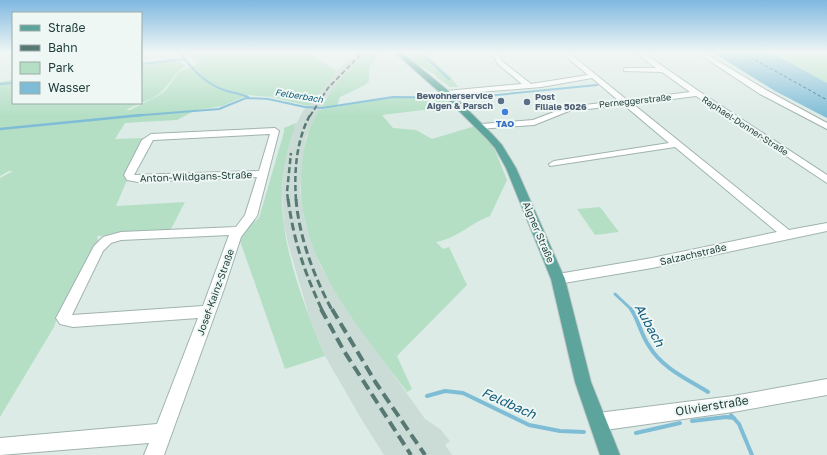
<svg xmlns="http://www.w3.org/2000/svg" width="827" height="455" viewBox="0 0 827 455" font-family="'Golos Text',sans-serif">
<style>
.built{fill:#cbdbd6}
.green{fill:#b4dfc5}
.water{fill:#7fbdd6}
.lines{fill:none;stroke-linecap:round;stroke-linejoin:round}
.stream-far3{stroke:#7fbdd6;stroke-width:2}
.stream-far2{stroke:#7fbdd6;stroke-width:2.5}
.stream-far1{stroke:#7fbdd6;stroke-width:3}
.stream{stroke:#7fbdd6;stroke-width:4}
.ferry{stroke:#135c7c;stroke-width:1;stroke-dasharray:3 2.5;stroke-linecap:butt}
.minor-casing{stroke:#a0b3af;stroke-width:2}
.major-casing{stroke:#c0c8c7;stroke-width:2}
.minor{fill:#fff;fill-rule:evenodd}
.major{fill:#5da59c;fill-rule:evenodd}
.rail-far3{stroke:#577873;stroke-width:2;stroke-dasharray:5 2.5;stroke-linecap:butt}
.rail-far2{stroke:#577873;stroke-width:2.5;stroke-dasharray:6 3;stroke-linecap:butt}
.rail-far1{stroke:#577873;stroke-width:3;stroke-dasharray:8 4;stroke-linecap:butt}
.rail{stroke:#577873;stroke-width:4;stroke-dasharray:11 5.5;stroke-linecap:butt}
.service-dot{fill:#5c6f8a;stroke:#eef7f4;stroke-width:1.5}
.shop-dot{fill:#3f7fe0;stroke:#eef7f4;stroke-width:1.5}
.labels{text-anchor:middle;stroke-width:4;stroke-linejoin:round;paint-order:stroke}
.far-water-label{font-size:9px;font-style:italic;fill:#135c7c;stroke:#eef7f4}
.far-service-label{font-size:9px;font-weight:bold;fill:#4e5e75;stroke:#eef7f4;text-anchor:end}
.far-street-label{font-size:9px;fill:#1e3c38;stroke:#eef7f4}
.far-shop-label{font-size:9px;font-weight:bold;fill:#366cbe;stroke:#eef7f4}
.street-label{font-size:10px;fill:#1e3c38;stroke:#eef7f4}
.near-street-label{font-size:12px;fill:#1e3c38;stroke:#eef7f4}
.near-water-label{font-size:13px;font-style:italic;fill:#135c7c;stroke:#eef7f4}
</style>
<rect width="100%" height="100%" fill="#ddebe7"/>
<path class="built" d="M 356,52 L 367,52 L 324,101 L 306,137 L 302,161 L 300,190 L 305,223 L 321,267 L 345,306 L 425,419 L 440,429 L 450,441 L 445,445 L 452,455 L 384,455 L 362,420 L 325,356 L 310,319 L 289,247 L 284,225 L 282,193 L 285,161 L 293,130 L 303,111 L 324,85 Z"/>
<path class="green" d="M 193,52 L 307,52 L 337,71 L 308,106 L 271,97 L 248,95 L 222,106 L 196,110 L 177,120 L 125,123 L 115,139 L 145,138 L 116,206 L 185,202 L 170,231 L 97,236 L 98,240 L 61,307 L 54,327 L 0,417 L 0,178 L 13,171 L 9,171 L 0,176 L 0,82 L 13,80 L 13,103 L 141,103 L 141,65 L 171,60 L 179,61 L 186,66 C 173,73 170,85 160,93 C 150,101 136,104 126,110 L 130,110 L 159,95 L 165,91 L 179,72 L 197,64 L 198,62 L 188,55 Z
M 367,52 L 380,52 L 369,67 L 369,81 L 365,85 L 340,97 L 337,106 L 321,107 L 339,81 Z
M 400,52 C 409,52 415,55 425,53 L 451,77 L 458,87 L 450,87 L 436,77 L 437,76 C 426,68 411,63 400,52 Z
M 771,52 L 827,52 L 827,83 Z
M 423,96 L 444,98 L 454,108 L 439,112 L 423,110 L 382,115 L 393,128 L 416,130 L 432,139 L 475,126 L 494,148 L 507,180 L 490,216 C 471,223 456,239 436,242 L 443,249 L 449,247 L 467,285 L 397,356 L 412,389 L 407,392 C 360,327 296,259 301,174 C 302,151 307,130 319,110 L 392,97 Z
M 296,123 C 288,145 283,168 282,191 C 280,245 305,308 325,356 L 285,369 L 240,241 L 245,229 L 259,218 L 284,132 L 284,128 Z
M 600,207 L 619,232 L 595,235 L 577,209 Z"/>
<path class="water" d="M 712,52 L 771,52 L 827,83 L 827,118 L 775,91 Z"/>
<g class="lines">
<path class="stream-far3" d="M 180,52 C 191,69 207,85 227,91 C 234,93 241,94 248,97
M 420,52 L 449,79
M 141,64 L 184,59
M 0,84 L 13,83
M 131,116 L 219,109 L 246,98 L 268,99 L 305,107 L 322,108 L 393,97 L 466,98 L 597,85"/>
<path class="stream-far2" d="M 0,129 L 142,115"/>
<path class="stream-far1" d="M 615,294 L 632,310"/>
<path class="stream" d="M 631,309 C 639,321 641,335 649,346 C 662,368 687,379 708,392
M 427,396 L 445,391 L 463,393 L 529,425 L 560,431 L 584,432
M 731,415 L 739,424 L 752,455
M 692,421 L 726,417 L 734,418
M 636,433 L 680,423"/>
<path class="ferry" d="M 741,52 L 827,100"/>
<g class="minor-casing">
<path id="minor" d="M 493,52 L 499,52 L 498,54 L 503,62 L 531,84 L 588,75 L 561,52 L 568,52 L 627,100 L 690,92 L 662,72 L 624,71 L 624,69 L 626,68 L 656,68 L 635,52 L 642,52 L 700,92 L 827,175 L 827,183 L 696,96 L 633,104 L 789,230 L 827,223 L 827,231 L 652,268 L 558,284 L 553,283 L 551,279 L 553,275 L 558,274 L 652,258 L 777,232 L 675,147 L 550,166 L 549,164 L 554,161 L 669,143 L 624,105 L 569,111 L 534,125 L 478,129 L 478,125 L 481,124 L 533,120 L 567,107 L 619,101 L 592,78 L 541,87 L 443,95 L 442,93 L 446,91 L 522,84 L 498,64 L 492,54 Z
M 696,52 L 703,52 L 766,90 L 827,123 L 827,129 L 760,94 Z
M 275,128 L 279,131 L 257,216 L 241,237 L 224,289 L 164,455 L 144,455 L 149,443 L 0,455 L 0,438 L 157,424 L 198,318 L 73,327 L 60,324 L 56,318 L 94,246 L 103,237 L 121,232 L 236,227 L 245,215 L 257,177 L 138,182 L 127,180 L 124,175 L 142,140 L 151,134 ZM 270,134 L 259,171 L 134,175 L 153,140 ZM 229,235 L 203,306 L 72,315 L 103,251 L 111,243 L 121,240 Z
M 827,379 L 827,395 L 733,412 L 598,431 L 592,428 L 589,422 L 592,416 L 598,413 L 733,396 Z"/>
</g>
<g class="major-casing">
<path id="major" d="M 394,52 L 401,52 L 451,93 L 493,135 L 502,145 L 516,168 L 565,279 L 591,382 L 620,455 L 600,455 L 575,382 L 551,279 L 506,168 L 495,148 L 487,139 L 445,97 Z"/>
</g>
<use href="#minor" class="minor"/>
<use href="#major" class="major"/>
<path class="rail-far3" d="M 310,116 L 328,88 L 363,52"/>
<path class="rail-far2" d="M 288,200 L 287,192 L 291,153
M 296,200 C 294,172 296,141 310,115"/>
<path class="rail-far1" d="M 288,199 C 294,242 304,271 322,310
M 296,199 C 299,237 314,277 332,310"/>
<path class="rail" d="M 321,309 L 344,351 L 411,455
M 332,309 L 376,383 L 425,455"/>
</g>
<linearGradient id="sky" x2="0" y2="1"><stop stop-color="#7eb8e1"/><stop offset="0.45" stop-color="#f0f6f4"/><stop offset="1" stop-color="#f0f6f4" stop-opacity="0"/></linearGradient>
<rect width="827" height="116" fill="url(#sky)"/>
<g class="service-dot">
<circle cx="501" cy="101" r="4"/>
<circle cx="527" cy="102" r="4"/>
</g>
<circle class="shop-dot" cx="505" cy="112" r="4"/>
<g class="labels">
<g class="far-water-label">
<text transform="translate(299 96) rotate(9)" y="3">Felberbach</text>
</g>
<g class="far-service-label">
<text x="493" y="99">Bewohnerservice<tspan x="493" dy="10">Aigen &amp; Parsch</tspan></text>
<text x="535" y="100" text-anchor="start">Post<tspan x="535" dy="10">Filiale 5026</tspan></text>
</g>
<g class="far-street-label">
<text transform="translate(635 101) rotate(-6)" y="3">Perneggerstraße</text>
<text transform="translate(745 126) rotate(33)" y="3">Raphael-Donner-Straße</text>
</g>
<g class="far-shop-label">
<text x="505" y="127">TAO</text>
</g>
<g class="street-label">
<text transform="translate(196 176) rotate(-2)" y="4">Anton-Wildgans-Straße</text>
<text transform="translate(539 232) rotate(67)" y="4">Aigner Straße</text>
<text transform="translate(693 254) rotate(-13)" y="4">Salzachstraße</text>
<text transform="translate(215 292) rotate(-70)" y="4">Josef-Kainz-Straße</text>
</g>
<g class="near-street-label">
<text transform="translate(712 406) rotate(-9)" y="4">Olivierstraße</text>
</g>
<g class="near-water-label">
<text transform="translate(650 325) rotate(61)" y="5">Aubach</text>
<text transform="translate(509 403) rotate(24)" y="5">Feldbach</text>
</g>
</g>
<rect x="12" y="12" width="130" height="92" fill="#eef7f4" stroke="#9baca9"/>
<rect x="20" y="25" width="20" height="6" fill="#5da59c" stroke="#9baca9"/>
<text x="48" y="32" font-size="12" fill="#1e3c38">Straße</text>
<rect x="20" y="45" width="20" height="6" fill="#577873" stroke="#9baca9"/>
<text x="48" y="52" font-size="12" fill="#1e3c38">Bahn</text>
<rect x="20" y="62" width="20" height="12" fill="#b4dfc5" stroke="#9baca9"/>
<text x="48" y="72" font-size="12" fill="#1e3c38">Park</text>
<rect x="20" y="82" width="20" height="12" fill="#7fbdd6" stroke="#9baca9"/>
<text x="48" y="92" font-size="12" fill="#1e3c38">Wasser</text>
</svg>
